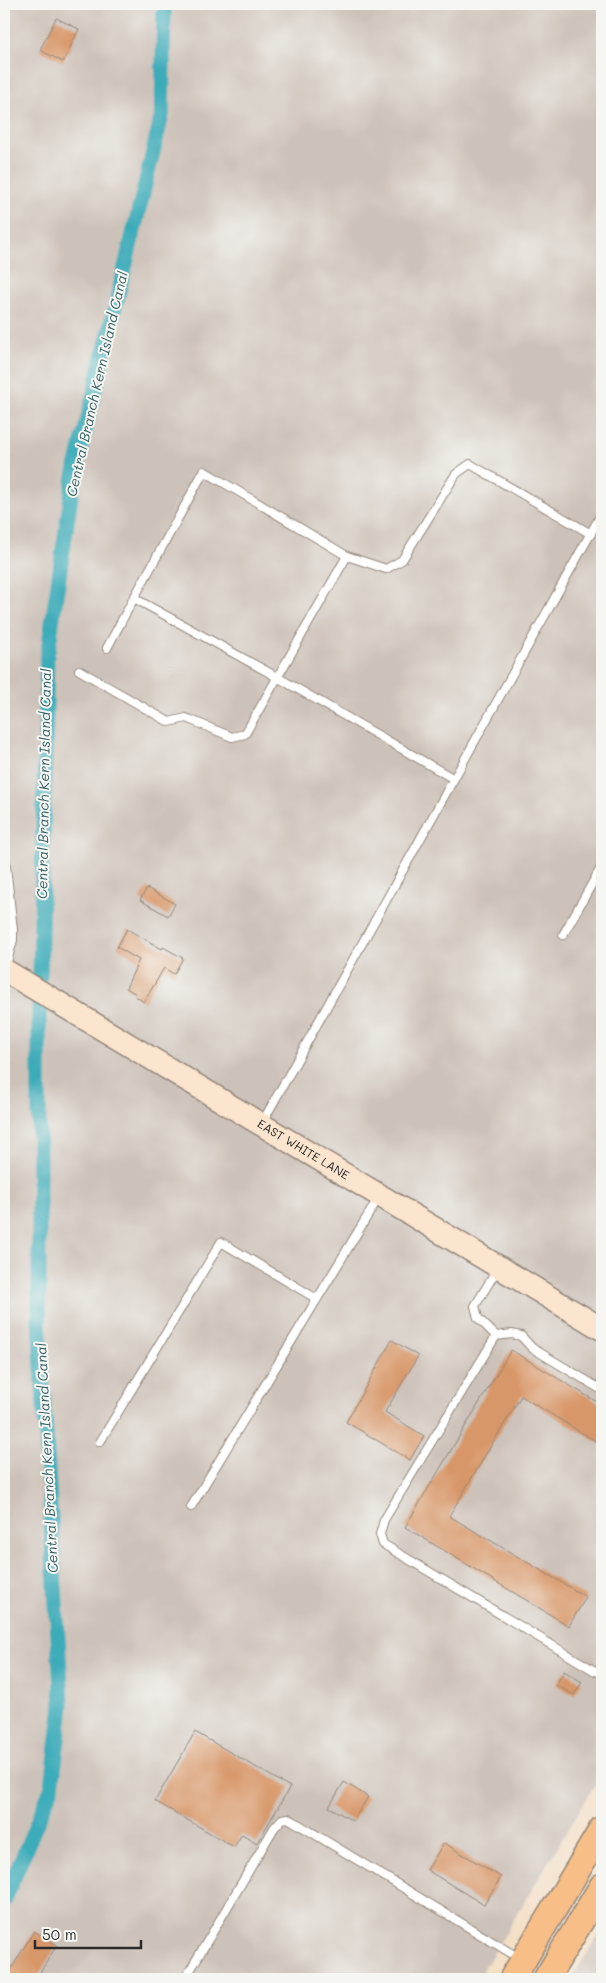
<svg xmlns="http://www.w3.org/2000/svg" width="606" height="1983" viewBox="0 0 606 1983" font-family="Mali,sans-serif">
<style>
.industrial{fill:#cdc2b9}
.lines{fill:none;stroke-linecap:round;stroke-linejoin:round}
.canal{stroke:#3dacb9;stroke-width:15}
.building{fill:#d89769}
.lane-casing{stroke:#908579;stroke-width:10}
.secondary-casing{stroke:#908579;stroke-width:25}
.primary-casing{stroke:#908579;stroke-width:28}
.lane{stroke:#fff;stroke-width:8}
.secondary{stroke:#fce5cf;stroke-width:22}
.primary{stroke:#f7be88;stroke-width:25}
.labels{text-anchor:middle;stroke-width:4;stroke-linejoin:round;paint-order:stroke}
.street-label{font-size:12px;fill:#2b2b2b;stroke:#f6f6f2}
.water-label{font-size:14px;font-style:italic;fill:#325f64;stroke:#f6f6f2}
</style>
<rect width="100%" height="100%" fill="#f6f6f2"/>
<filter id="ink" filterUnits="userSpaceOnUse"><feTurbulence type="fractalNoise" baseFrequency=".02" numOctaves="2"/><feDisplacementMap in="SourceGraphic" scale="10" xChannelSelector="R" yChannelSelector="G"/><feConvolveMatrix kernelMatrix="1 2 1 2 8 2 1 2 1" color-interpolation-filters="sRGB"/></filter>
<filter id="wash" filterUnits="userSpaceOnUse"><feTurbulence type="fractalNoise" baseFrequency=".0096" numOctaves="4" result="noise"/><feDisplacementMap in="SourceGraphic" scale="20" xChannelSelector="R" yChannelSelector="G"/><feGaussianBlur stdDeviation="1.12" result="paint"/><feColorMatrix in="noise" values="0 0 0 0 0 0 0 0 0 0 0 0 0 0 0 0 0 1.4 0 .05"/><feComposite in="paint" operator="in"/></filter>
<g filter="url(#wash)">
<rect width="100%" height="100%" fill="#f4dfc7"/>
<path class="industrial" d="M 4,4 L 602,4 L 602,1773 L 478,1979 L 4,1979 Z
M 602,1930 L 602,1979 L 571,1979 L 596,1939 Z"/>
<g class="lines">
<path class="canal" d="M 40,976 L 47,657 L 74,476 L 162,115 L 164,4
M 4,1901 L 52,1787 L 62,1705 L 39,1318 L 39,1004"/>
</g>
<g id="blocks">
<path class="building" d="M 56,18 L 79,29 L 63,62 L 40,50 Z
M 147,888 L 175,904 L 168,916 L 140,900 Z
M 127,929 L 162,949 L 163,947 L 183,958 L 174,974 L 164,968 L 144,1002 L 135,996 L 136,994 L 126,988 L 139,960 L 117,947 Z
M 392,1340 L 418,1356 L 385,1412 L 424,1436 L 410,1460 L 346,1422 Z
M 511,1350 L 602,1405 L 602,1445 L 521,1396 L 449,1516 L 586,1597 L 569,1626 L 405,1527 Z
M 564,1671 L 582,1682 L 574,1695 L 556,1685 Z
M 195,1732 L 290,1787 L 257,1843 L 242,1834 L 234,1847 L 155,1801 Z
M 344,1782 L 368,1797 L 353,1821 L 329,1807 Z
M 444,1843 L 501,1877 L 484,1905 L 427,1870 Z
M 34,1931 L 57,1945 L 36,1979 L 5,1979 Z"/>
</g>
</g>
<g filter="url(#ink)">
<use href="#blocks" fill-opacity="0" stroke="#908579" stroke-width="1"/>
<g class="lines">
<g class="lane-casing">
<path id="lane" d="M 107,648 L 134,598
M 79,670 L 169,722 L 186,718 L 232,737 L 245,734 L 347,556
M 454,779 L 277,677 L 134,598 L 204,471 L 347,556 L 386,569 L 402,560 L 456,474 L 470,464 L 591,534
M 4,848 L 13,930 L 13,940 L 5,969
M 563,935 L 602,866
M 262,1123 L 602,513
M 496,1336 L 478,1318 L 475,1306 L 498,1268
M 602,1390 L 532,1348 L 521,1336 L 512,1334 L 496,1336 L 384,1520 L 380,1534 L 383,1544 L 595,1671 L 602,1673
M 100,1442 L 221,1242 L 317,1299
M 191,1507 L 379,1197
M 185,1979 L 274,1828 L 282,1819 L 288,1818 L 519,1958"/>
</g>
<g class="secondary-casing">
<g id="secondary">
<path id="s1" d="M 4,970 L 602,1329"/>
</g>
</g>
<g class="primary-casing">
<path id="primary" d="M 512,1979 L 602,1829
M 546,1979 L 602,1886"/>
</g>
<use href="#lane" class="lane"/>
<use href="#secondary" class="secondary"/>
<use href="#primary" class="primary"/>
</g>
</g>
<g class="labels">
<g class="street-label">
<text dy="4" stroke="none"><textPath href="#s1" startOffset="349">EAST WHITE LANE</textPath></text>
</g>
<g class="water-label">
<text transform="translate(97 384) rotate(-77)" y="5">Central Branch Kern Island Canal</text>
<text transform="translate(44 784) rotate(-89)" y="5">Central Branch Kern Island Canal</text>
<text transform="translate(47 1458) rotate(-93)" y="5">Central Branch Kern Island Canal</text>
</g>
</g>
<rect width="606" height="1983" fill="none" stroke="#f6f6f2" stroke-width="20"/>
<path d="M35 1940v8h106v-8" fill="none" stroke="#2b2b2b" stroke-width="2.5"/>
<text x="42" y="1940" font-size="15" fill="#2b2b2b" stroke="#f6f6f2" stroke-width="4" paint-order="stroke">50 m</text>
</svg>
